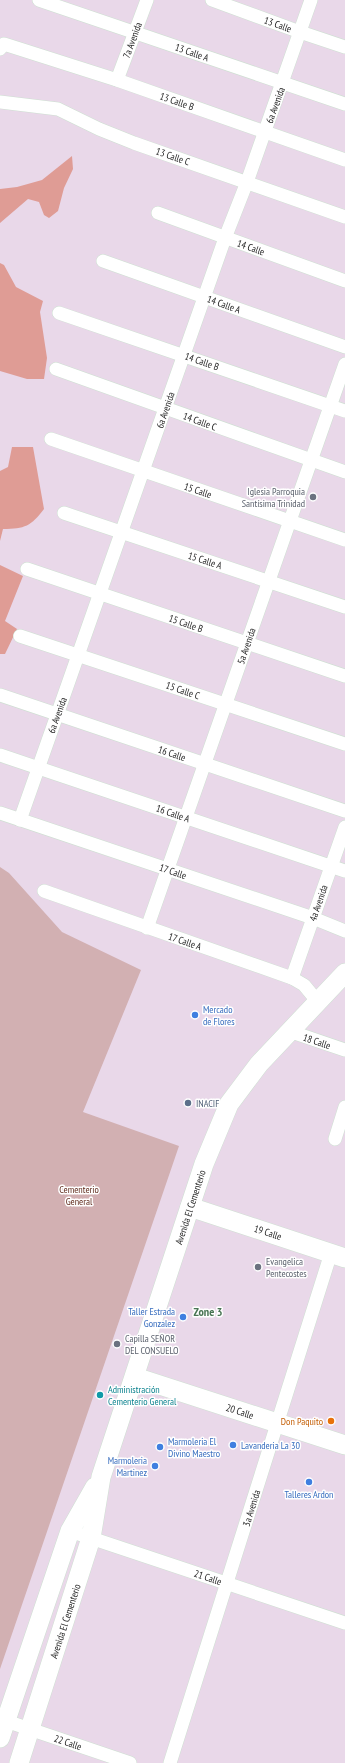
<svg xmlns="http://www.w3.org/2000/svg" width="345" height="1763" viewBox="0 0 345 1763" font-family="'PT Sans Narrow',sans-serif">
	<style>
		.green { fill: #df9c95 }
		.cemetery { fill: #d2b0b2 }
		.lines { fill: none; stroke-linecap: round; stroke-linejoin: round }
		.minor-casing { stroke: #cee0d2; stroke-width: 14 }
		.secondary-casing { stroke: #cee0d2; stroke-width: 20 }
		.minor { stroke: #fff; stroke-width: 13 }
		.secondary { stroke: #fff; stroke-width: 19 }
		.worship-dot { fill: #6b7280; stroke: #fff; stroke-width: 1.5 }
		.shop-dot { fill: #3f7fe0; stroke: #fff; stroke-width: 1.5 }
		.service-dot { fill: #5c6f8a; stroke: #fff; stroke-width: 1.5 }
		.culture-dot { fill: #0f9aa8; stroke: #fff; stroke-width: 1.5 }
		.food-dot { fill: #e8710a; stroke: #fff; stroke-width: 1.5 }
		.labels { text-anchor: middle; stroke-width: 3; stroke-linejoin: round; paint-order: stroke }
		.street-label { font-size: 10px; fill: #272727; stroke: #fff }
		.worship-label { font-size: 10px; fill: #5b616d; stroke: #fff; text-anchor: start }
		.shop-label { font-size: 10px; fill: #366cbe; stroke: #fff; text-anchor: start }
		.service-label { font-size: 10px; fill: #4e5e75; stroke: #fff; text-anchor: start }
		.park-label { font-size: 10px; fill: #5f2a1b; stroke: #fff }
		.culture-label { font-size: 10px; fill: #0d838f; stroke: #fff; text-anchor: start }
		.food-label { font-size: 10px; fill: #c56008; stroke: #fff; text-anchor: end }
		.quarter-label { font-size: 12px; font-weight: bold; fill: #497554; stroke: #fff }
	</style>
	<rect width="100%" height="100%" fill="#e9d8e9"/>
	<g class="green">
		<path d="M72 156 73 169 64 188 58 211 49 218 44 215 39 202 28 199 0 223V189L17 187 42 180Z"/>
		<path d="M0 263 4 265 16 287 43 301 40 312 47 358 44 379H27L0 371Z"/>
		<path d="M12 447H33L44 509C31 526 25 529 3 529L0 541V471L8 467Z"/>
		<path d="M0 565 23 576 5 621 17 629 5 654H0Z"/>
	</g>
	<path class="cemetery" d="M0 867 9 873 62 932 141 970 83 1112 179 1146 0 1669Z"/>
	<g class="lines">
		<defs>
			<g id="minor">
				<path d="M39 0 345 104"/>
				<path d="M212 0 300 32 345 47"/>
				<path d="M0 49 4 44 117 80 345 160"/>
				<path d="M117 80 147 0"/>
				<path d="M0 102 58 109 99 129 134 143 345 217"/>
				<path d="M158 213 345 281"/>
				<path d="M103 261 345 347"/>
				<path d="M59 313 345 411"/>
				<path d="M56 369 345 472"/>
				<path d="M51 439 345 540"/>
				<path d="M64 513 345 607"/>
				<path d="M27 569 345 676"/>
				<path d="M20 636 345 744"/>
				<path d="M0 695 345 811"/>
				<path d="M0 755 345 871"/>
				<path d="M0 813 313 918 345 931"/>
				<path d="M20 820 225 238 247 182 311 0"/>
				<path d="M44 891 292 978 304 985 318 1002"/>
				<path d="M147 928 345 364"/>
				<path d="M292 978 345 827"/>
				<path d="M289 1031 345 1050"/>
				<path d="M335 1139 345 1107"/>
				<path d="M70 1531 345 1623"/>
				<path d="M6 1721 130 1763"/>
				<path d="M170 1763 331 1253"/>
			</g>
			<g id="secondary">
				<path d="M190 1207 345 1258"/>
				<path d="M135 1377 345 1445"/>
				<path d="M0 1738 70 1531 95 1487"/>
				<path d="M19 1763 91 1538 101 1477 204 1164 229 1104 259 1064 345 973"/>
			</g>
		</defs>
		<use href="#minor" class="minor-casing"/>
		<use href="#secondary" class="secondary-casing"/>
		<use href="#minor" class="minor"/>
		<use href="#secondary" class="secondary"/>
	</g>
	<g class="worship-dot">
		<circle cx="313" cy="497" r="4"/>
		<circle cx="258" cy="1267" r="4"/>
		<circle cx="117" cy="1344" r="4"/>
	</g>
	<g class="shop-dot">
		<circle cx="195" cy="1015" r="4"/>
		<circle cx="183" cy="1317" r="4"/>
		<circle cx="233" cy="1445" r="4"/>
		<circle cx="160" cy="1447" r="4"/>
		<circle cx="155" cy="1466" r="4"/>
		<circle cx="309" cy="1482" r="4"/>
	</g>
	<circle class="service-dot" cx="188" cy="1103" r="4"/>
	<circle class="culture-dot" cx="100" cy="1395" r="4"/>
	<circle class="food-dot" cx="331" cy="1421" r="4"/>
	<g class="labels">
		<g class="street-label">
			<text transform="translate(278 24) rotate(20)" y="4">13 Calle</text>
			<text transform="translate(132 40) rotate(-70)" y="4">7a Avenida</text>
			<text transform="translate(192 52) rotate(19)" y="4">13 Calle A</text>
			<text transform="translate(177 101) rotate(19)" y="4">13 Calle B</text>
			<text transform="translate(275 105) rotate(-70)" y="4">6a Avenida</text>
			<text transform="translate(173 156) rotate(19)" y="4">13 Calle C</text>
			<text transform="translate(251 247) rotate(20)" y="4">14 Calle</text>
			<text transform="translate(224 304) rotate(20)" y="4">14 Calle A</text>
			<text transform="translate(202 361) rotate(19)" y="4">14 Calle B</text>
			<text transform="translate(165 410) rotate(-71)" y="4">6a Avenida</text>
			<text transform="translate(200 421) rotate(20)" y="4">14 Calle C</text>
			<text transform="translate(198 490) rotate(19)" y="4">15 Calle</text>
			<text transform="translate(205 560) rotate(18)" y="4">15 Calle A</text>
			<text transform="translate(186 623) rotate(19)" y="4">15 Calle B</text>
			<text transform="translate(246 646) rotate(-71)" y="4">5a Avenida</text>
			<text transform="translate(183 690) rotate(19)" y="4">15 Calle C</text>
			<text transform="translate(57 715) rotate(-70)" y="4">6a Avenida</text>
			<text transform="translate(172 753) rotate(19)" y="4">16 Calle</text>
			<text transform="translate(173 813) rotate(19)" y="4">16 Calle A</text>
			<text transform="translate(173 871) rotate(19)" y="4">17 Calle</text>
			<text transform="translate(318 903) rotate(-71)" y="4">4a Avenida</text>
			<text transform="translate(185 941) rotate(19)" y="4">17 Calle A</text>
			<text transform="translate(317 1041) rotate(19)" y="4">18 Calle</text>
			<text transform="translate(190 1207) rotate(-72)" y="4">Avenida El Cementerio</text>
			<text transform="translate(268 1232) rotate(18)" y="4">19 Calle</text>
			<text transform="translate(240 1411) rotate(18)" y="4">20 Calle</text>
			<text transform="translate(251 1508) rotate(-73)" y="4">3a Avenida</text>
			<text transform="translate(208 1577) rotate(19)" y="4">21 Calle</text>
			<text transform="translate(65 1621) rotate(-72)" y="4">Avenida El Cementerio</text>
			<text transform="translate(68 1742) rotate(19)" y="4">22 Calle</text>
		</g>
		<g class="worship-label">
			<text x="305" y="495" text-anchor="end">Iglesia Parroquia<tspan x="305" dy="12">Santísima Trinidad</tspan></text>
			<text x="266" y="1265">Evangelica<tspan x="266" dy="12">Pentecostes</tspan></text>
			<text x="125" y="1342">Capilla SEÑOR<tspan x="125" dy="12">DEL CONSUELO</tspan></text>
		</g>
		<g class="shop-label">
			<text x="203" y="1013">Mercado<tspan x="203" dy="12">de Flores</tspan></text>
			<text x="175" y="1315" text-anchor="end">Taller Estrada<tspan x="175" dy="12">Gonzalez</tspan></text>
			<text x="168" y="1445">Marmoleria El<tspan x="168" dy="12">Divino Maestro</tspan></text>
			<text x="241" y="1449">Lavanderia La 30</text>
			<text x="147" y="1464" text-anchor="end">Marmoleria<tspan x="147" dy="12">Martinez</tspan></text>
			<text x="309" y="1498" text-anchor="middle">Talleres Ardon</text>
		</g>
		<g class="service-label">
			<text x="196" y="1107">INACIF</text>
		</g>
		<g class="park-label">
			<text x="79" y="1193">Cementerio<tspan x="79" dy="12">General</tspan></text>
		</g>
		<g class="culture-label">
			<text x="108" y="1393">Administración<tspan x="108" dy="12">Cementerio General</tspan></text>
		</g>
		<g class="food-label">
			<text x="323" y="1425">Don Paquito</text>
		</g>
		<g class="quarter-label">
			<text x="208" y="1316">Zone 3</text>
		</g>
	</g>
</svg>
